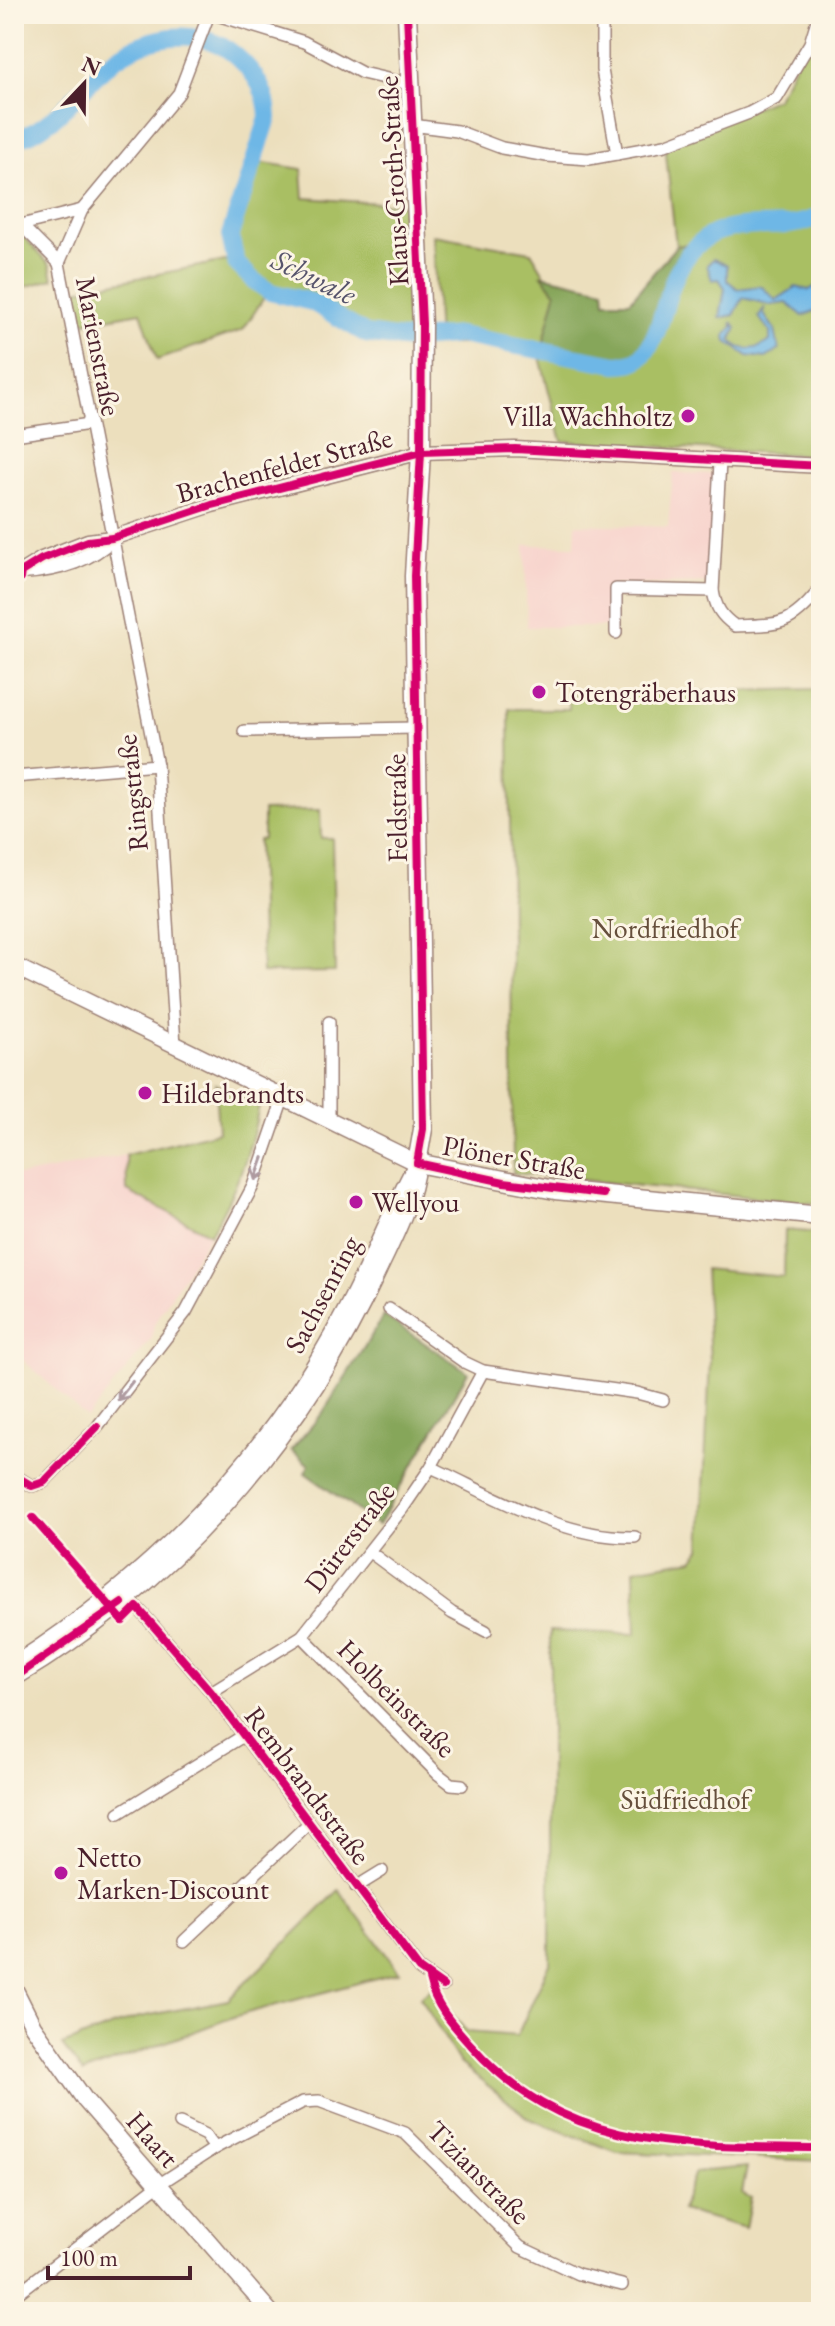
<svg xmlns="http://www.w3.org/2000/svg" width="835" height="2326" viewBox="0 0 835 2326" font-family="'EB Garamond',serif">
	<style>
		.built { fill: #f7d0ca }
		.green { fill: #a9bf64; stroke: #7a6f48; stroke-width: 2 }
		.forest { fill: #86a65a; stroke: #686242; stroke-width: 2 }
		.water { fill: #6eb7e6; stroke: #5c6b88; stroke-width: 2 }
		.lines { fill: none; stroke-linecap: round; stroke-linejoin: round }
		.river { stroke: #6eb7e6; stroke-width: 18 }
		.minor-casing { stroke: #9b7f74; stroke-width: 14 }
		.tertiary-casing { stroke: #9b7f74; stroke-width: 17 }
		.secondary-casing { stroke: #9b7f74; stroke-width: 19 }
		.primary-casing { stroke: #9b7f74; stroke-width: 21 }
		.minor { stroke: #fff; stroke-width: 11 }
		.tertiary { stroke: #fff; stroke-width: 14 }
		.secondary { stroke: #fff; stroke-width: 16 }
		.primary { stroke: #fff; stroke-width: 18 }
		.cycleway-casing { stroke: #fcf5e5; stroke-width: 13 }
		.cycleway { stroke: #d6006c; stroke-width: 8 }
		.oneway { stroke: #ae9aa0 }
		.poi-dot { fill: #b5179e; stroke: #fcf5e5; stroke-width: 3 }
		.labels { text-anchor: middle; stroke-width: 6; stroke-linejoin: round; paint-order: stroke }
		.street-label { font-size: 28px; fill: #4a1f2b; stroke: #fcf5e5 }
		.poi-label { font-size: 28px; fill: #4a1f2b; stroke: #fcf5e5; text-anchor: start }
		.park-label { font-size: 28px; fill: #664f3c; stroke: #fcf5e5 }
		.water-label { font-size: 30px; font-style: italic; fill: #57546c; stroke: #fcf5e5 }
	</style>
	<rect width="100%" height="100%" fill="#fcf5e5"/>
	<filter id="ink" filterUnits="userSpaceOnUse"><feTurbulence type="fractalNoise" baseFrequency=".0125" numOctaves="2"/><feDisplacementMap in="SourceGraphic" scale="16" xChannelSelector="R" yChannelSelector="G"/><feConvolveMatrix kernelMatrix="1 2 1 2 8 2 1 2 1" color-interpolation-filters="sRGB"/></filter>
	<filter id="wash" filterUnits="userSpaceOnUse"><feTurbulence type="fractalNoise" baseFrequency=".006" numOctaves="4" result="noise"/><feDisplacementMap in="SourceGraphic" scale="32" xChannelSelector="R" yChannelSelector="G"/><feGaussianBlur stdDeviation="1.8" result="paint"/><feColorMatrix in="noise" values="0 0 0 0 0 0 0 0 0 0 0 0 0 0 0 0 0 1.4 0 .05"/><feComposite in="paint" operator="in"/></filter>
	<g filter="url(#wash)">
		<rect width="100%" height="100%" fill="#ecdfbd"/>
		<g class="built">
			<path d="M14 367 26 420 14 422Z"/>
			<path d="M673 473 715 474 710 583 612 585V627H527L525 545 575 546 576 524 668 527Z"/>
			<path d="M126 1155 127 1191 210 1234 154 1324 152 1338 87 1418 14 1352V1171L20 1176Z"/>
		</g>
		<g class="green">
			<path d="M821 14V218L809 226 821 230V456L562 441 540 357 473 344H438L433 235 531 252 556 293 633 365 646 356 678 273 704 243 676 246 665 145 777 98Z"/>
			<path d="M252 161 302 169 304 198 410 205 407 345 359 337 309 304 265 296 243 330 157 360 141 312 80 323 76 290 225 261 236 262 230 235Z"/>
			<path d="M19 232 50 265 53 279 14 290V249Z"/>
			<path d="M821 653V1204L513 1173 509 709H569V695L817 689Z"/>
			<path d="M320 810 321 838H332L335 972 262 973 258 840 263 839V811Z"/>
			<path d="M215 1084 259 1105C251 1154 235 1192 210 1234L127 1191 126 1155 218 1132Z"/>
			<path d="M785 1230 821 1233V2161L617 2152 530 2119 460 2063 420 1997 431 1989 467 2032 517 2036 550 1963V1631L636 1634 634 1569 693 1559 701 1549 710 1361 705 1269 784 1277Z"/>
			<path d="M339 1890 399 1972 236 2016 83 2073 62 2045 135 2018 228 2000Z"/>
			<path d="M747 2167 742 2193 751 2198 745 2228 681 2210 695 2172Z"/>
		</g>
		<g class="forest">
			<path d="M705 242 678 273 646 356 633 365 540 357 556 293 542 275 604 289 605 301H630L676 246Z"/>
			<path d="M384 1316 468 1372 378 1525 305 1473 309 1465 291 1450 322 1414Z"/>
		</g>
		<g class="water">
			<path d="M713 259 727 265V280L738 289 761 286 776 300 796 287 809 290 821 283V308L803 316 787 303 771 305 743 298 734 315 720 318 725 288 719 279 712 280 707 265Z"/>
			<path d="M765 307 763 313 775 330 779 350 766 358 748 356 727 342 726 335 733 327 732 322 737 328 731 340C740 353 758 350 770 341V332L759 317Z"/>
		</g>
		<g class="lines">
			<path class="river" d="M14 139C49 133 80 90 105 67 139 36 198 23 235 55 255 72 268 92 268 118L230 235 236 263 253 280 270 292 312 302 366 334 409 340 459 335 616 364C627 364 637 363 644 354 669 323 663 270 703 240 736 215 786 236 821 215"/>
		</g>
	</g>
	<g filter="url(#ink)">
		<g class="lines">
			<defs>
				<g id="minor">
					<path d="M214 14 304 42 362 73 409 84"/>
					<path d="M602 14V70L617 154"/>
					<path d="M412 125 457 131 502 148 547 156 589 159 665 145 749 113 777 98 810 43 819 14"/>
					<path d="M59 263 21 225 82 210"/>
					<path d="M14 435 90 424"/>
					<path d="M720 462 713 591C716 608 721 616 735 626 778 624 788 628 817 593"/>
					<path d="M616 633V589L713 591"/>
					<path d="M244 731 416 728"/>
					<path d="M14 777 157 765"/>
					<path d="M329 1022V1118"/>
					<path d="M175 1045 157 765 59 263 82 210 179 93 209 14"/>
					<path d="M389 1309 464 1362 483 1371 637 1393 663 1400"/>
					<path d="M431 1467C494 1496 563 1539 635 1537"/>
					<path d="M14 1475 32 1486 44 1482 97 1427 186 1312 253 1186 284 1096"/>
					<path d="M371 1553 452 1613 486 1631"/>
					<path d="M124 1592 211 1692 419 1969 443 1986"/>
					<path d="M302 1636 438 1774 451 1784 462 1785"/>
					<path d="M211 1692 302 1636 403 1508 431 1467 483 1371"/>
					<path d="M119 1813 243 1736"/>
					<path d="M356 1887 382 1871"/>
					<path d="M184 1941 308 1824"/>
					<path d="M180 2123 205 2135 215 2148"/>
					<path d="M14 2296 158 2185 215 2148 303 2102 319 2101 405 2133 520 2247 578 2274 622 2285"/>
				</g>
				<g id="tertiary">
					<path d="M21 572 42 559 88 541 112 538 212 505 421 452 515 449 821 466"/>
					<path d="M22 572C56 570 88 562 112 538"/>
				</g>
				<g id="secondary">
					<path d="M14 966 417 1163"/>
					<path d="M14 1665C152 1576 267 1460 344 1314 369 1268 388 1218 413 1171"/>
					<path d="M14 1678C173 1584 301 1439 378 1271 395 1235 412 1203 417 1163"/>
					<path d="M14 1988 33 2026 85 2100 270 2312"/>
				</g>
				<path id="primary" d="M407 14 422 324 421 452 414 576 423 1129 417 1163 555 1190 821 1216"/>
			</defs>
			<use href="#minor" class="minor-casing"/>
			<use href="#tertiary" class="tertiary-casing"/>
			<use href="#secondary" class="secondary-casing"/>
			<use href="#primary" class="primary-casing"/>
			<use href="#minor" class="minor"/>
			<use href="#tertiary" class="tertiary"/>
			<use href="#secondary" class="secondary"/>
			<use href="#primary" class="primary"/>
			<defs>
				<g id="cycleway">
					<path d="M407 14 422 324 421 452 414 576 423 1129 417 1163 504 1182 603 1194"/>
					<path d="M14 581 20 579 21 572 42 559 88 541 112 538 212 505 421 452 515 449 821 466"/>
					<path d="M14 1475 32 1486 44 1482 97 1427"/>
					<path d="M33 1518 123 1621 137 1607 211 1692 419 1969 443 1986"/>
					<path d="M14 1678 122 1603"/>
					<path d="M429 1979C435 2006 453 2025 471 2045 566 2153 690 2146 821 2148"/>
				</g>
			</defs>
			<use href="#cycleway" class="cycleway-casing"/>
			<use href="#cycleway" class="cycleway"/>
		</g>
		<defs><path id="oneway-shaft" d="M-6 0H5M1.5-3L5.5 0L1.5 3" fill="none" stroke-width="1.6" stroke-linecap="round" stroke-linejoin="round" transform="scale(2)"/></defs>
		<g class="oneway">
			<use href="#oneway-shaft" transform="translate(259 1169) rotate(110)"/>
			<use href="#oneway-shaft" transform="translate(125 1391) rotate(128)"/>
		</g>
	</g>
	<g class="poi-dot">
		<circle cx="688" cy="416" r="8"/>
		<circle cx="539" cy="692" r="8"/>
		<circle cx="145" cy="1093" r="8"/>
		<circle cx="356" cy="1202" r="8"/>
		<circle cx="61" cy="1873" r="8"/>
	</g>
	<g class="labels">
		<g class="street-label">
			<text transform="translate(393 181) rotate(-93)" y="10">Klaus-Groth-Straße</text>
			<text transform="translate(99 346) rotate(79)" y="10">Marienstraße</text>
			<text transform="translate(284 465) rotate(-15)" y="10">Brachenfelder Straße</text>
			<text transform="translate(132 793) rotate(-96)" y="10">Ringstraße</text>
			<text transform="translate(396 808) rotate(-91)" y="10">Feldstraße</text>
			<text transform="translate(514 1157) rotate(10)" y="10">Plöner Straße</text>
			<text transform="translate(322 1294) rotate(-62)" y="10">Sachsenring</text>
			<text transform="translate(349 1537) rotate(-53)" y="10">Dürerstraße</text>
			<text transform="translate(397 1698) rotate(45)" y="10">Holbeinstraße</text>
			<text transform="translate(308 1785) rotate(53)" y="10">Rembrandtstraße</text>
			<text transform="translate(153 2139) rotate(49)" y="10">Haart</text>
			<text transform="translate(479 2172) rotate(45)" y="10">Tizianstraße</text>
		</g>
		<g class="poi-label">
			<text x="672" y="426" text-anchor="end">Villa Wachholtz</text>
			<text x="555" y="702">Totengräberhaus</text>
			<text x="161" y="1103">Hildebrandts</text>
			<text x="372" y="1212">Wellyou</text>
			<text x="77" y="1867">Netto<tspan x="77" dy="32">Marken-Discount</tspan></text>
		</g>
		<g class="park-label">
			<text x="665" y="938">Nordfriedhof</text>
			<text x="685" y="1809">Südfriedhof</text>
		</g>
		<g class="water-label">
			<text transform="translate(314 277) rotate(26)" y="10">Schwale</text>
		</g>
	</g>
	<rect width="835" height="2326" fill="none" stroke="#fcf5e5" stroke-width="48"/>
	<g transform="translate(84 84) rotate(22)" stroke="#fcf5e5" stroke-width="6" paint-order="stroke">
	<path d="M0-6L14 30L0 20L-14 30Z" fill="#4a1f2b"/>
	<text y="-12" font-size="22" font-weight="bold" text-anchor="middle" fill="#4a1f2b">N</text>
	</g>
	<path d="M48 2266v12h142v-12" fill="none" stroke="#4a1f2b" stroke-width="4"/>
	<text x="60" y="2266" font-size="24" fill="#4a1f2b" stroke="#fcf5e5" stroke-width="6" paint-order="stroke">100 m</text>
</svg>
